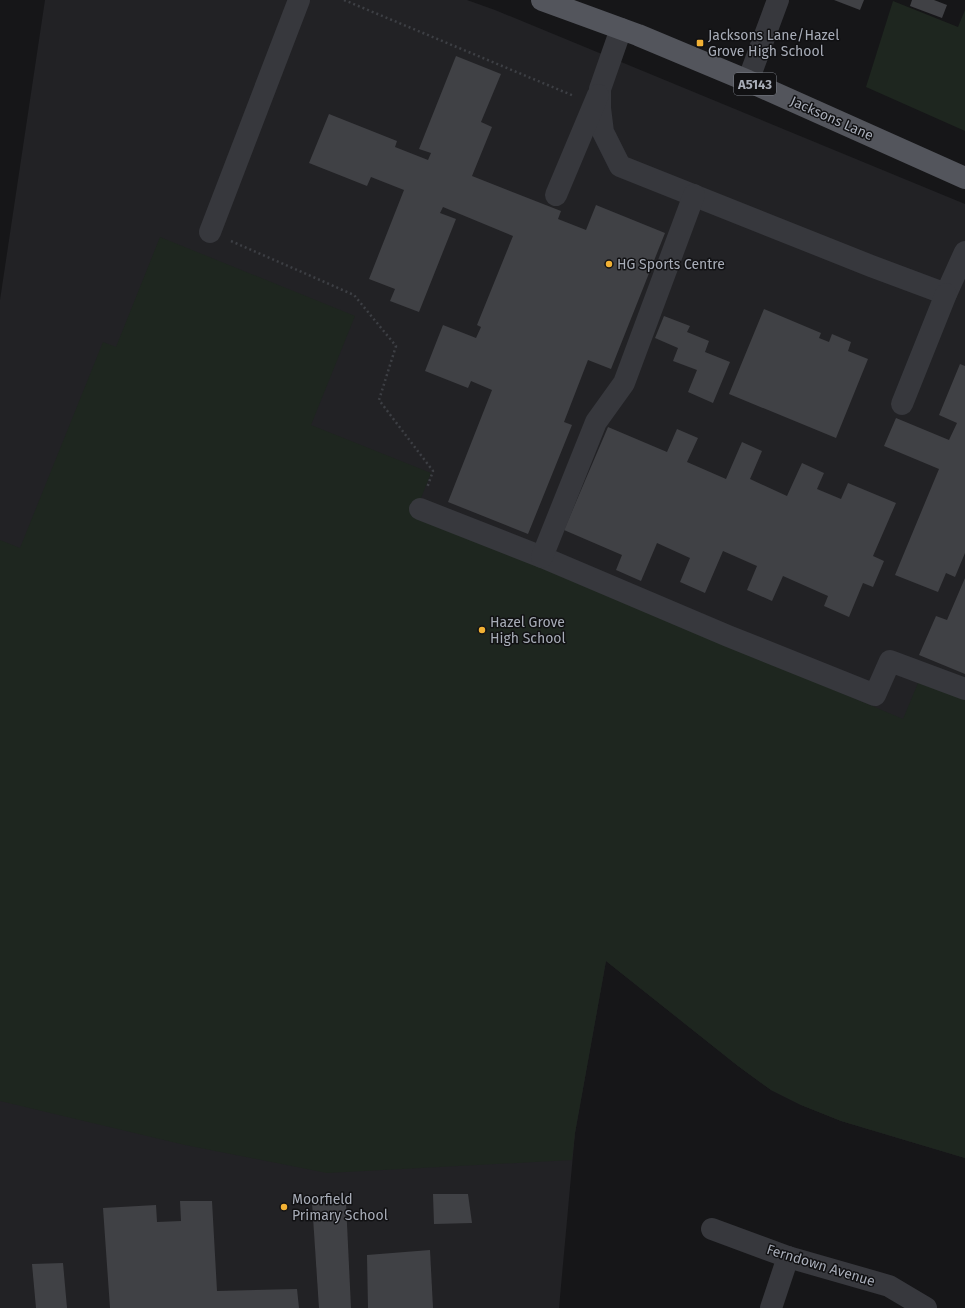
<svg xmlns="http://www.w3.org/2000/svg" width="965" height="1308" viewBox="0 0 965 1308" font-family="'Fira Sans',sans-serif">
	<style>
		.built { fill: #222225 }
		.green { fill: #1e261f }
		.building { fill: #404145 }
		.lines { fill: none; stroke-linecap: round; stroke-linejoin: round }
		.path { stroke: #3d3f44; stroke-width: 2.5; stroke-dasharray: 2 3; stroke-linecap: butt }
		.minor { stroke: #37383d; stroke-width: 22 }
		.major { stroke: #53555c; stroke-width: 22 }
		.poi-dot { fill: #f2b134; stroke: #111113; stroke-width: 1.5 }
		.labels { text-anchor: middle; stroke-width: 3; stroke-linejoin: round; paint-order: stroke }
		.shield { fill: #111113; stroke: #7b7e86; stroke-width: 1 }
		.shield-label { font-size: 13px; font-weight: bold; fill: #a8adb8 }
		.poi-label { font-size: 14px; fill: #a8adb8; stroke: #111113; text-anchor: start }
		.street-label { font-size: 14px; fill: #a8adb8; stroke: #111113 }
	</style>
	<rect width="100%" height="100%" fill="#161618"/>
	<path class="built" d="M45 0H467L495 10 965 204V1158L841 1121 801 1105 771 1090 738 1066 606 961 575 1133 559 1308H0V300Z"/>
	<g class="green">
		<path d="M893 1 958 27 965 10V131L866 87Z"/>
		<path d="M160 237 355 316 311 425 431 473 415 513 903 719 918 683 965 698V1158L841 1121 801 1105 771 1090 738 1066 606 961 575 1133 572 1160 327 1173 185 1145 0 1101V540L20 548 103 342 116 347Z"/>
	</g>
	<g class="building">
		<path d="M834 0H864L860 10Z"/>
		<path d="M912 0H934L947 5 942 18 910 6Z"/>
		<path d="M456 56 501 74 481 122 492 127 472 176 561 211 558 219 586 230 596 205 665 233 611 369 588 360 564 422 572 425 528 534 448 502 492 390 471 381 468 388 425 371 443 325 476 338 481 327 477 325 513 236 443 207 440 213 456 219 419 312 390 301 395 289 369 279 404 190 371 177 367 186 309 163 329 114 397 141 395 147 428 160 431 153 419 149Z"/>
		<path d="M764 309 821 333 819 338 829 342 832 334 851 342 848 351 868 359 836 438 729 394Z"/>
		<path d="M664 316 690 326 687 332 709 341 705 352 730 362 713 403 688 392 697 370 673 361 678 348 655 338Z"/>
		<path d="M960 364 965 366V553L955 577 946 573 938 592 895 575 939 469 884 446 896 418 949 440 957 423 939 415Z"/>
		<path d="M608 427 667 452 677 429 698 438 687 462 726 479 742 442 762 451 750 479 787 496 802 463 824 473 817 489 841 499 848 483 896 503 873 556 884 561 873 587 863 583 849 617 824 606 828 596 783 576 772 601 747 590 757 566 723 551 705 593 680 582 690 558 657 543 641 581 616 570 622 555 564 530Z"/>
		<path d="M965 578V674L919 655 936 616 947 620Z"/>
		<path d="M433 1194H468L472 1223 434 1224Z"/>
		<path d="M180 1201H212L217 1291 297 1289 299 1308H110L103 1208 156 1205 157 1222 181 1221Z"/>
		<path d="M312 1202 346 1203 351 1308H319Z"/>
		<path d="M430 1250 433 1308H368L367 1255Z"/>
		<path d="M63 1263 67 1308H36L32 1264Z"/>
	</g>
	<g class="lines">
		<g class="path">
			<path d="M344 0 574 96"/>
			<path d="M231 241 354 295 396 346 379 400 433 471 427 488"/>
		</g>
		<g class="minor">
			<path d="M621 29 600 89V108L603 132 620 166 871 266 946 294 965 252"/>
			<path d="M748 81 778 0"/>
			<path d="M556 195 598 95"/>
			<path d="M210 232 299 0"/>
			<path d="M902 404 946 294"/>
			<path d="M420 509 542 557 728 636 875 695 890 661 965 689"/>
			<path d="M542 557 596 422 624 383 694 195"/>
			<path d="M712 1229 788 1257 889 1286 926 1308"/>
			<path d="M771 1308 788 1257"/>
		</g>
		<path class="major" d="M542 0 638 35 748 81 965 178"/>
	</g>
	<g class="poi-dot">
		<rect x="696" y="39" width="8" height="8" rx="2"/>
		<circle cx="609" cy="264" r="4"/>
		<circle cx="482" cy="630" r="4"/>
		<circle cx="284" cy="1207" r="4"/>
	</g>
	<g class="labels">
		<rect class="shield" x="734" y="73" width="42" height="22" rx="3"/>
		<g class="shield-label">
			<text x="755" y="89">A5143</text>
		</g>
		<g class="poi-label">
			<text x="708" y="40">Jacksons Lane/Hazel<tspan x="708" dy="16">Grove High School</tspan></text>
			<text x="617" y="269">HG Sports Centre</text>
			<text x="490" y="627">Hazel Grove<tspan x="490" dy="16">High School</tspan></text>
			<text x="292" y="1204">Moorfield<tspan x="292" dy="16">Primary School</tspan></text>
		</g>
		<g class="street-label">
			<text transform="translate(832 118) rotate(24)" y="5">Jacksons Lane</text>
			<text transform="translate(821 1265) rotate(17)" y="5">Ferndown Avenue</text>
		</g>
	</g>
</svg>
